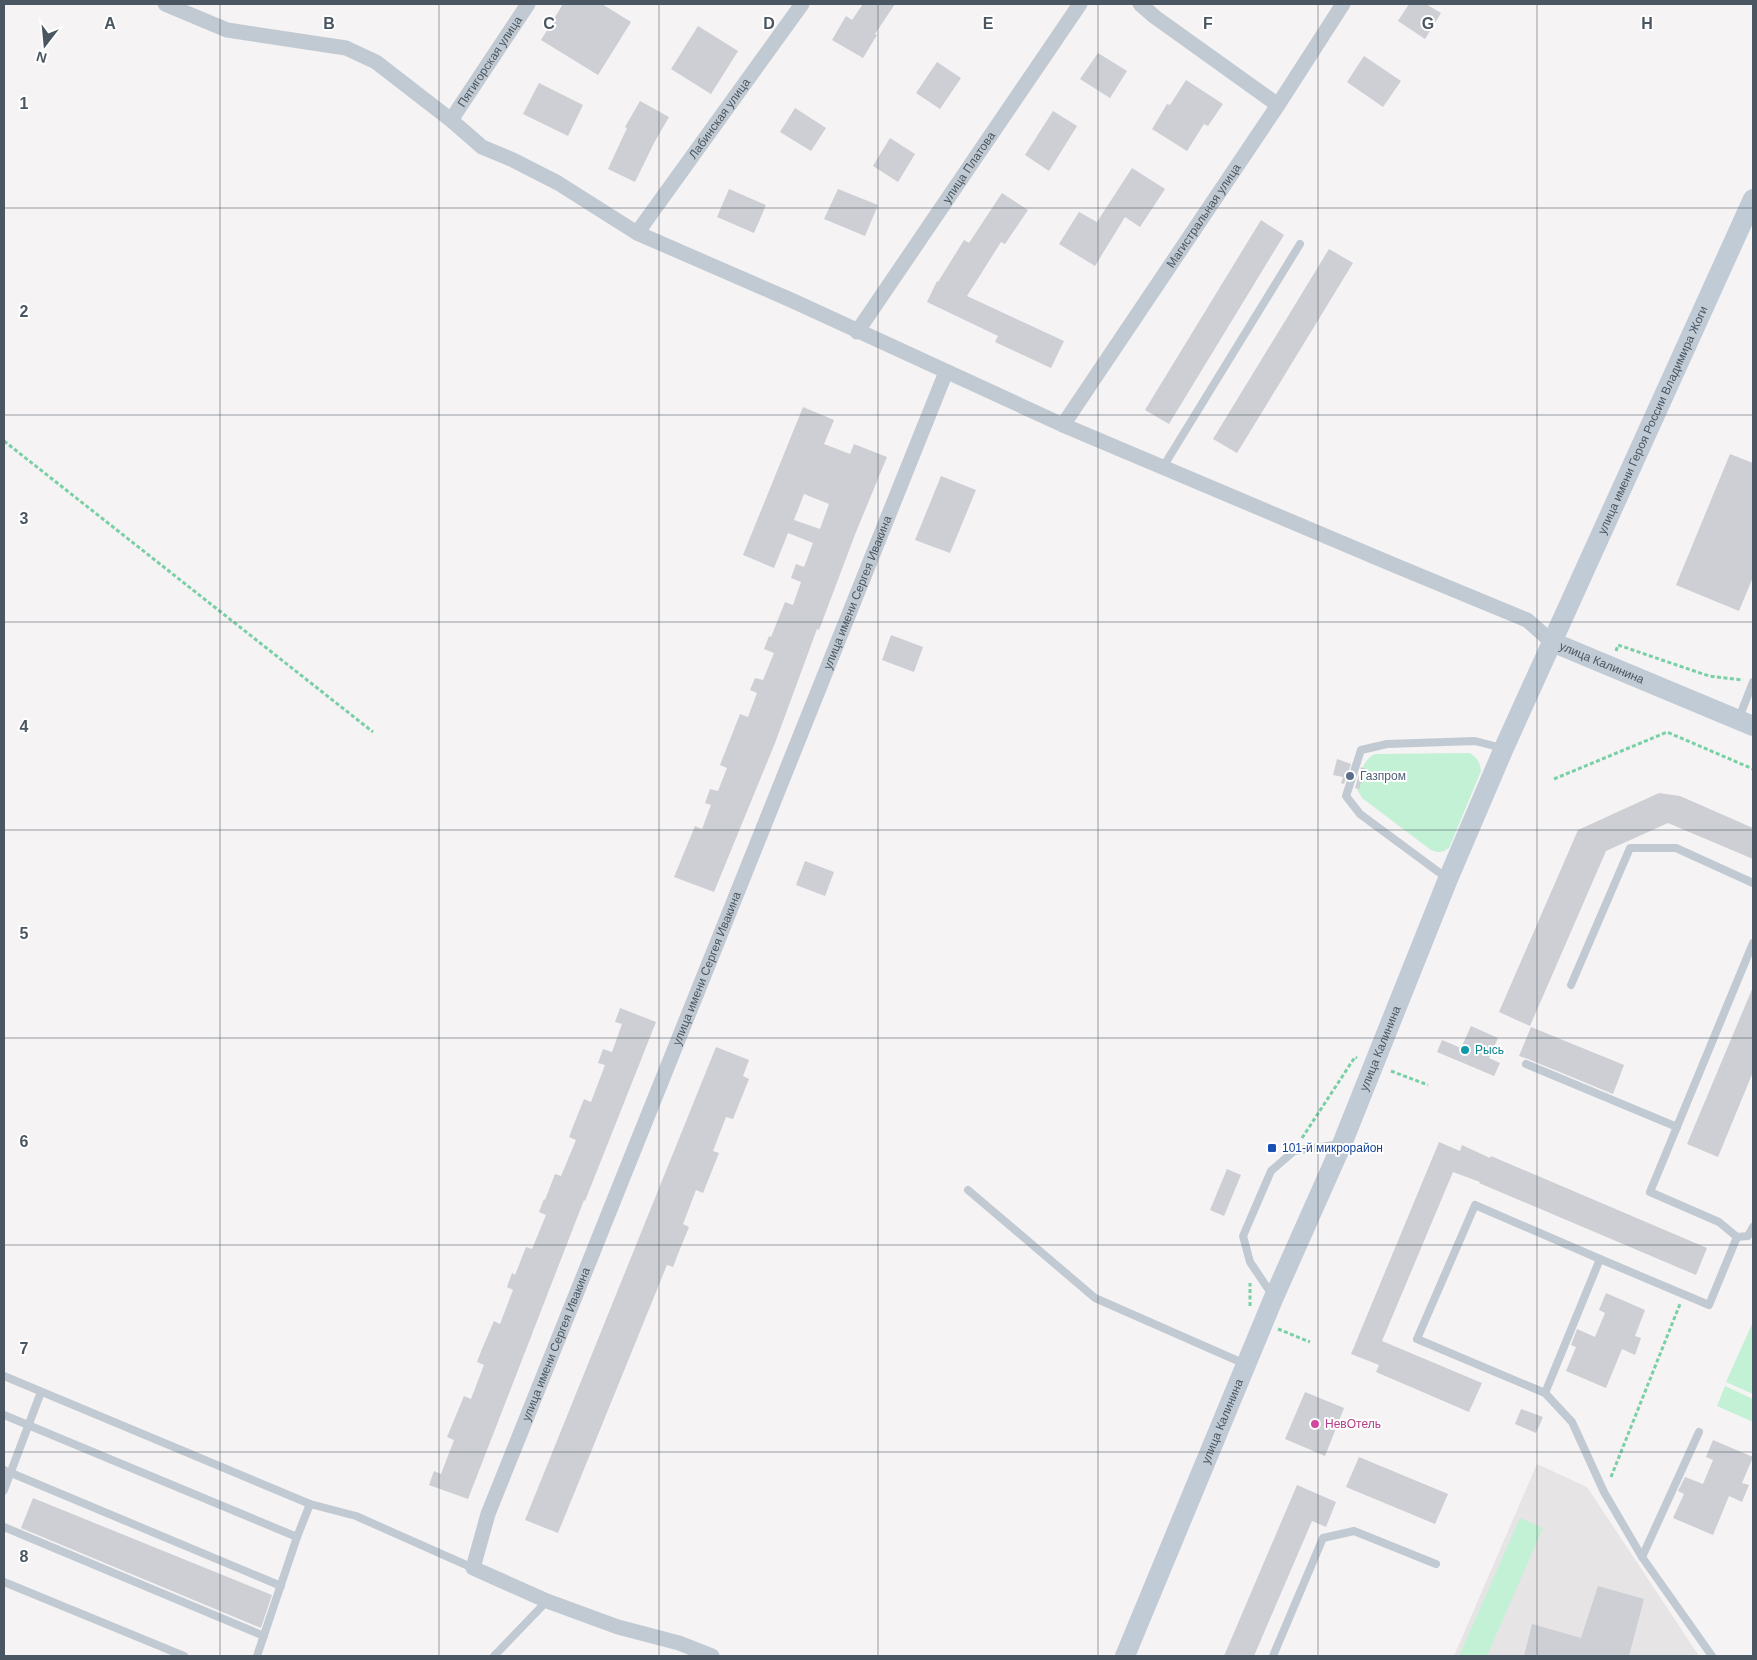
<svg xmlns="http://www.w3.org/2000/svg" width="1757" height="1660" viewBox="0 0 1757 1660" font-family="Arial,sans-serif">
	<style>
		.education { fill: #e6e4e5 }
		.green { fill: #c3f1d5 }
		.building { fill: #cdcfd5; fill-rule: evenodd }
		.lines { fill: none; stroke-linecap: round; stroke-linejoin: round }
		.path { stroke: #7ad0a6; stroke-width: 3; stroke-dasharray: 4 2.5; stroke-linecap: butt }
		.service { stroke: #c1cad2; stroke-width: 8 }
		.minor { stroke: #c1cad2; stroke-width: 15 }
		.secondary { stroke: #c1cbd6; stroke-width: 20 }
		.grid { fill: none; stroke: #4a5661; stroke-width: 1; stroke-opacity: 0.55 }
		.service-dot { fill: #5c6f8a; stroke: #fff; stroke-width: 2 }
		.culture-dot { fill: #0f9aa8; stroke: #fff; stroke-width: 2 }
		.transit-dot { fill: #1a4fb4; stroke: #fff; stroke-width: 2 }
		.hotel-dot { fill: #d1479c; stroke: #fff; stroke-width: 2 }
		.labels { text-anchor: middle; stroke-width: 4; stroke-linejoin: round; paint-order: stroke }
		.street-label { font-size: 12px; fill: #4a5661; stroke: #fff }
		.service-label { font-size: 12px; fill: #4e5e75; stroke: #fff; text-anchor: start }
		.culture-label { font-size: 12px; fill: #0d838f; stroke: #fff; text-anchor: start }
		.transit-label { font-size: 12px; fill: #164399; stroke: #fff; text-anchor: start }
		.hotel-label { font-size: 12px; fill: #b23c85; stroke: #fff; text-anchor: start }
		.grid-label { font-size: 16px; text-anchor: middle; font-weight: bold; fill: #4a5661; stroke: #fff; stroke-width: 4; stroke-linejoin: round; paint-order: stroke }
	</style>
	<rect width="100%" height="100%" fill="#f5f3f3"/>
	<path class="education" d="M1537 1464 1587 1487 1699 1656H1454Z"/>
	<g class="green">
		<path d="M1469 753C1477 757 1480 762 1481 771L1449 848C1442 853 1438 853 1431 850L1362 798 1357 789C1360 775 1362 760 1375 754Z"/>
		<path d="M1753 1322V1394L1726 1382Z"/>
		<path d="M1725 1386 1753 1399V1422L1717 1406Z"/>
		<path d="M1520 1518 1543 1528 1487 1656H1459Z"/>
	</g>
	<g class="building">
		<path d="M563 4H602L631 22 598 75 541 40Z"/>
		<path d="M863 4H895L875 34 877 35 863 58 832 40 846 16 852 20Z"/>
		<path d="M1409 4H1426L1441 13 1425 39 1398 21Z"/>
		<path d="M698 26 738 51 711 94 671 69Z"/>
		<path d="M1098 53 1127 71 1110 98 1080 79Z"/>
		<path d="M1364 56 1401 81 1383 107 1347 82Z"/>
		<path d="M937 62 961 78 940 109 916 93Z"/>
		<path d="M1186 80 1223 104 1208 126 1204 124 1187 151 1152 129 1167 104 1170 105Z"/>
		<path d="M539 83 583 105 568 136 523 114Z"/>
		<path d="M640 101 669 117 654 143 635 182 608 169 627 128 625 127Z"/>
		<path d="M795 108 826 128 811 151 780 132Z"/>
		<path d="M1053 111 1077 126 1049 171 1025 155Z"/>
		<path d="M890 138 915 154 898 182 873 166Z"/>
		<path d="M1132 168 1165 189 1140 227 1125 217 1095 266 1059 244 1079 212 1097 222Z"/>
		<path d="M729 189 766 205 754 233 717 217Z"/>
		<path d="M838 189 878 205 865 236 824 219Z"/>
		<path d="M1002 193 1028 210 1005 244 1001 242 967 296 1064 341 1051 368 995 342 998 336 927 302 937 281 938 282 964 240 969 243Z"/>
		<path d="M1261 220 1284 235 1169 424 1145 410Z"/>
		<path d="M1329 249 1353 263 1237 453 1213 439Z"/>
		<path d="M803 407 834 420 824 444 850 454 854 444 887 457 856 532 819 630 817 629 775 743 714 892 674 877 695 826 702 829 711 805 705 803 710 789 718 791 727 768 720 765 740 714 748 717 757 693 750 690 755 678 763 680 774 653 764 649 769 636 771 637 785 602 793 605 801 582 791 578 796 564 804 567 813 543 788 533 774 568 743 555ZM804 494 829 504 820 529 794 520Z"/>
		<path d="M1730 454 1753 463V577L1739 611 1676 585Z"/>
		<path d="M941 476 976 490 950 553 915 540Z"/>
		<path d="M891 635 923 647 914 672 882 660Z"/>
		<path d="M1337 759 1351 764 1344 784 1341 783 1343 777 1333 775Z"/>
		<path d="M1361 767 1366 769 1359 789 1355 788Z"/>
		<path d="M1659 793 1680 796 1753 828V859L1668 823 1606 851 1530 1026 1499 1012 1578 830Z"/>
		<path d="M805 861 834 872 825 896 796 885Z"/>
		<path d="M1753 987V1072L1718 1157 1687 1144Z"/>
		<path d="M620 1008 656 1022 585 1201 584 1200 468 1499 429 1485 434 1471 441 1474 454 1440 447 1437 464 1396 471 1399 484 1365 477 1362 482 1349 494 1321 500 1324 513 1290 507 1287 512 1273 515 1275 526 1247 532 1249 546 1215 539 1212 544 1199 545 1200 555 1174 561 1176 576 1140 569 1137 574 1124 584 1099 591 1102 605 1065 598 1063 603 1049 612 1052 622 1024 615 1022Z"/>
		<path d="M1471 1026 1498 1038 1489 1058 1500 1063 1494 1076 1437 1052 1442 1040 1461 1048Z"/>
		<path d="M1531 1027 1624 1065 1613 1094 1528 1059 1519 1056Z"/>
		<path d="M716 1047 749 1060 743 1076 749 1079 733 1119 726 1117 713 1151 719 1153 703 1193 696 1190 683 1224 689 1227 678 1254 673 1267 667 1265 558 1533 525 1520Z"/>
		<path d="M1439 1142 1460 1151 1462 1145 1490 1158 1491 1156 1707 1248 1696 1275 1479 1183 1480 1182 1453 1172 1382 1341 1482 1383 1469 1412 1376 1372 1379 1365 1351 1354Z"/>
		<path d="M1227 1169 1241 1175 1224 1216 1210 1210Z"/>
		<path d="M1606 1293 1645 1310 1635 1336 1641 1338 1635 1355 1622 1349 1606 1388 1566 1371 1576 1347 1571 1345 1577 1329 1595 1337 1605 1313 1599 1310Z"/>
		<path d="M1305 1392 1344 1408 1325 1456 1285 1439Z"/>
		<path d="M1521 1409 1543 1417 1536 1433 1515 1424Z"/>
		<path d="M1713 1440 1753 1457 1742 1483 1749 1485 1742 1502 1729 1496 1713 1535 1673 1518 1684 1494 1678 1491 1685 1477 1703 1484 1713 1460 1706 1457Z"/>
		<path d="M1359 1457 1448 1494 1435 1524 1346 1487Z"/>
		<path d="M1297 1485 1336 1502 1326 1527 1312 1521 1254 1656H1224Z"/>
		<path d="M33 1498 272 1595 261 1628 21 1528Z"/>
		<path d="M1598 1586 1644 1599 1629 1656H1524L1532 1624 1581 1638Z"/>
	</g>
	<g class="lines">
		<g class="path">
			<path d="M4 441 373 732"/>
			<path d="M1616 651 1618 645 1709 676 1743 680"/>
			<path d="M1554 779 1667 732 1753 769"/>
			<path d="M1391 1071 1428 1085"/>
			<path d="M1302 1138 1355 1057 1357 1058"/>
			<path d="M1250 1306V1283"/>
			<path d="M1278 1329 1310 1342"/>
			<path d="M1611 1477 1680 1304"/>
		</g>
		<g class="service">
			<path d="M1163 467 1300 244"/>
			<path d="M1739 718 1753 682"/>
			<path d="M1448 879 1360 814 1346 796 1361 750 1387 744 1475 741 1502 748"/>
			<path d="M1753 943 1650 1192 1719 1222 1737 1237 1748 1236 1753 1227"/>
			<path d="M1571 985 1630 848H1676L1753 883"/>
			<path d="M1526 1064 1677 1127"/>
			<path d="M968 1190 1095 1298 1245 1364"/>
			<path d="M1600 1259 1709 1305 1737 1237"/>
			<path d="M1273 1296 1250 1262 1243 1236 1271 1171 1294 1151 1340 1144"/>
			<path d="M4 1376 310 1504 297 1537 257 1656"/>
			<path d="M1545 1393 1417 1339 1475 1205 1600 1259 1545 1393 1572 1422 1604 1492 1642 1557"/>
			<path d="M4 1415 297 1537"/>
			<path d="M1699 1432 1642 1557 1712 1656"/>
			<path d="M4 1470 281 1586"/>
			<path d="M4 1490 41 1392"/>
			<path d="M310 1504 356 1516 473 1568"/>
			<path d="M4 1527 264 1636"/>
			<path d="M4 1582 184 1656"/>
			<path d="M494 1656 547 1601"/>
			<path d="M1273 1656 1323 1538 1354 1531 1436 1564"/>
		</g>
		<g class="minor">
			<path d="M165 4 227 30 346 48 376 62 451 120 482 147 513 160 558 183 637 233 791 300 1063 425 1394 565 1527 620 1552 642"/>
			<path d="M1140 4 1155 17 1278 105"/>
			<path id="s1" d="M451 120 528 4"/>
			<path id="s2" d="M637 233 802 4"/>
			<path id="s3" d="M857 332 1080 4"/>
			<path id="s4" d="M1063 425 1278 105 1343 4"/>
			<path id="s5" d="M712 1656 679 1643 618 1627 547 1601 473 1568 488 1514 946 372"/>
		</g>
		<g class="secondary">
			<path id="s6" d="M1552 642 1753 726"/>
			<path id="s7" d="M1125 1656 1274 1297 1342 1144 1448 879 1504 748 1753 199"/>
		</g>
	</g>
	<path class="grid" d="M220 4V1656M439 4V1656M659 4V1656M878 4V1656M1098 4V1656M1318 4V1656M1537 4V1656M4 208H1753M4 415H1753M4 622H1753M4 830H1753M4 1038H1753M4 1245H1753M4 1452H1753"/>
	<circle class="service-dot" cx="1350" cy="776" r="5"/>
	<circle class="culture-dot" cx="1465" cy="1050" r="5"/>
	<rect class="transit-dot" x="1267" y="1143" width="10" height="10" rx="2.5"/>
	<circle class="hotel-dot" cx="1315" cy="1424" r="5"/>
	<g class="labels">
		<g class="street-label">
			<text dy="4" stroke="none"><textPath href="#s1" startOffset="70">Пятигорская улица</textPath></text>
			<text dy="4" stroke="none"><textPath href="#s2" startOffset="141">Лабинская улица</textPath></text>
			<text dy="4" stroke="none"><textPath href="#s3" startOffset="199">улица Платова</textPath></text>
			<text dy="4" stroke="none"><textPath href="#s4" startOffset="252">Магистральная улица</textPath></text>
			<text dy="4" stroke="none"><textPath href="#s7" startOffset="1344">улица имени Героя России Владимира Жоги</textPath></text>
			<text dy="4" stroke="none"><textPath href="#s5" startOffset="1304">улица имени Сергея Ивакина</textPath></text>
			<text dy="4" stroke="none"><textPath href="#s6" startOffset="54">улица Калинина</textPath></text>
			<text dy="4" stroke="none"><textPath href="#s5" startOffset="899">улица имени Сергея Ивакина</textPath></text>
			<text dy="4" stroke="none"><textPath href="#s7" startOffset="659">улица Калинина</textPath></text>
			<text dy="4" stroke="none"><textPath href="#s5" startOffset="494">улица имени Сергея Ивакина</textPath></text>
			<text dy="4" stroke="none"><textPath href="#s7" startOffset="254">улица Калинина</textPath></text>
		</g>
		<g class="service-label">
			<text x="1360" y="780">Газпром</text>
		</g>
		<g class="culture-label">
			<text x="1475" y="1054">Рысь</text>
		</g>
		<g class="transit-label">
			<text x="1282" y="1152">101-й микрорайон</text>
		</g>
		<g class="hotel-label">
			<text x="1325" y="1428">НевОтель</text>
		</g>
	</g>
	<g class="grid-label">
		<text x="110" y="29">A</text>
		<text x="329" y="29">B</text>
		<text x="549" y="29">C</text>
		<text x="769" y="29">D</text>
		<text x="988" y="29">E</text>
		<text x="1208" y="29">F</text>
		<text x="1428" y="29">G</text>
		<text x="1647" y="29">H</text>
		<text x="24" y="109">1</text>
		<text x="24" y="317">2</text>
		<text x="24" y="524">3</text>
		<text x="24" y="732">4</text>
		<text x="24" y="939">5</text>
		<text x="24" y="1147">6</text>
		<text x="24" y="1354">7</text>
		<text x="24" y="1562">8</text>
	</g>
	<rect width="1757" height="1660" fill="none" stroke="#4a5661" stroke-width="10"/>
	<g transform="translate(45 45) rotate(196)" stroke="#ffffff" stroke-width="4" paint-order="stroke">
	<path d="M0-4L9 19L0 12L-9 19Z" fill="#4a5661"/>
	<text y="-8" font-size="14" font-weight="bold" text-anchor="middle" fill="#4a5661">N</text>
	</g>
</svg>
